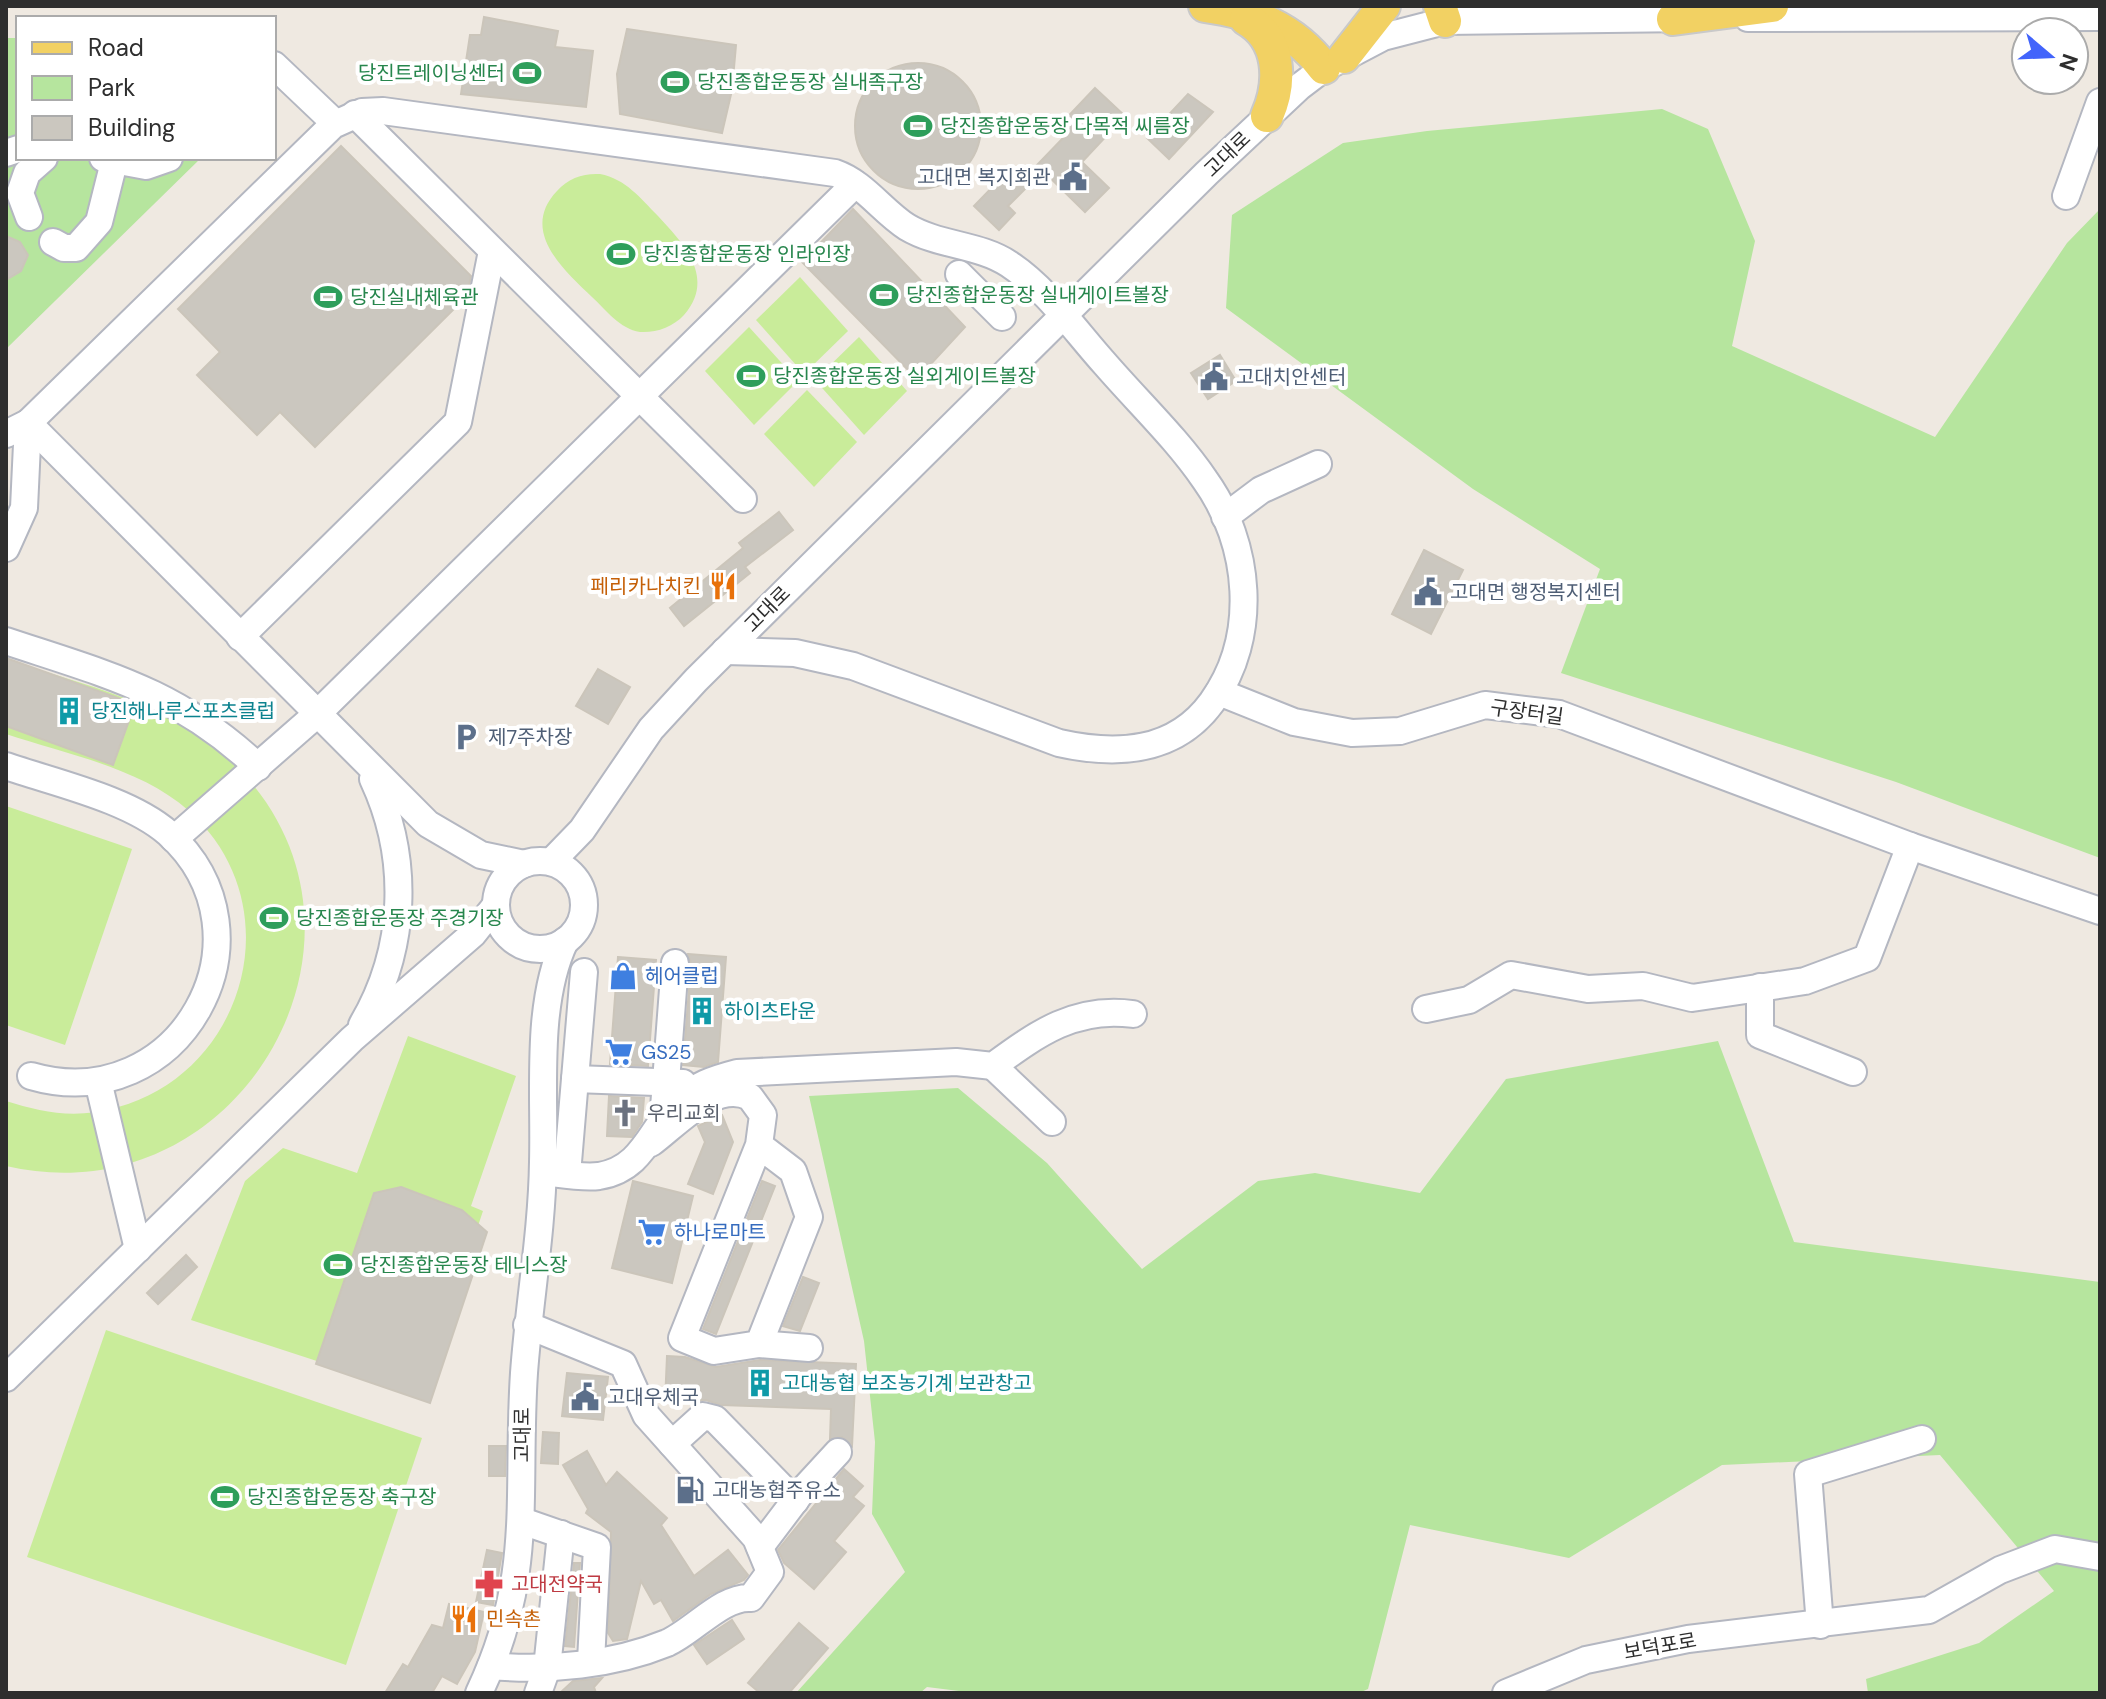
<svg xmlns="http://www.w3.org/2000/svg" width="2106" height="1699" viewBox="0 0 2106 1699" font-family="'DM Sans','Noto Sans KR',sans-serif">
	<style>
		.green { fill: #b6e59e }
		.pitch { fill: #c9ec9a }
		.building { fill: #cbc7bf; stroke: #cbc5ba; stroke-width: 2 }
		.lines { fill: none; stroke-linecap: round; stroke-linejoin: round }
		.minor-casing { stroke: #b4b7c1; stroke-width: 30 }
		.major-casing { stroke: #c9c9c9; stroke-width: 36 }
		.minor { stroke: #fff; stroke-width: 26 }
		.major { stroke: #f2d163; stroke-width: 32 }
		.labels { text-anchor: middle; stroke-width: 8; stroke-linejoin: round; paint-order: stroke }
		.leisure-label { font-size: 20px; fill: #27864d; stroke: #fff; text-anchor: start }
		.street-label { font-size: 20px; fill: #2e2e2e; stroke: #fff }
		.service-label { font-size: 20px; fill: #4e5e75; stroke: #fff; text-anchor: start }
		.food-label { font-size: 20px; fill: #c56008; stroke: #fff; text-anchor: end }
		.culture-label { font-size: 20px; fill: #0d838f; stroke: #fff; text-anchor: start }
		.shop-label { font-size: 20px; fill: #366cbe; stroke: #fff; text-anchor: start }
		.worship-label { font-size: 20px; fill: #5b616d; stroke: #fff; text-anchor: start }
		.health-label { font-size: 20px; fill: #be3a42; stroke: #fff; text-anchor: start }
	</style>
	<rect width="100%" height="100%" fill="#efe9e1"/>
	<g class="green">
		<path d="M6 38H18V158H201L6 349Z"/>
		<path d="M1662 109 1708 129 1755 241 1732 346 1935 437 2067 243 2100 209V858L1896 782 1561 673 1600 569 1473 489 1226 308 1232 215 1343 143 1427 131Z"/>
		<path d="M1718 1041 1794 1242 2100 1282V1693H1868L1866 1679 1979 1643 2054 1591 1940 1455 1722 1465 1569 1558 1410 1525 1368 1689 1359 1693H975L927 1687 920 1693H796L905 1572 872 1514 875 1442 864 1341 809 1096 958 1088 1047 1163 1142 1269 1258 1181 1315 1173 1420 1193 1506 1079Z"/>
	</g>
	<g class="pitch">
		<path d="M600 174C626 179 640 198 658 216 684 244 716 278 684 315 673 327 656 333 640 332 620 329 606 310 592 297 564 270 519 231 557 191 568 178 584 173 600 174Z"/>
		<path d="M800 277 848 331 804 374 756 320Z"/>
		<path d="M749 327 798 381 754 425 705 371Z"/>
		<path d="M859 337 907 391 864 435 815 380Z"/>
		<path d="M807 390 857 442 814 487 764 434Z"/>
		<path d="M6 659C82 685 171 703 230 760 408 928 242 1221 6 1166V1101C35 1110 64 1117 95 1112 240 1091 299 910 189 811 141 768 66 754 6 734Z"/>
		<path d="M6 806 132 849 65 1045 6 1025Z"/>
		<path d="M408 1036 516 1076 471 1206 483 1211 421 1395 191 1320 245 1181 283 1148 357 1173Z"/>
		<path d="M106 1330 422 1438 346 1665 27 1557Z"/>
	</g>
	<g class="building">
		<path d="M484 17 558 31 555 47 593 51 586 107 461 94 470 35H481Z"/>
		<path d="M627 29 736 45 732 90 722 133 620 114 617 74Z"/>
		<circle cx="918" cy="126" r="63"/>
		<path d="M1095 88 1125 116 1082 162 1109 188 1085 212 1037 165 1065 136 1057 128Z"/>
		<path d="M1188 94 1213 112 1169 159 1147 138Z"/>
		<path d="M341 146 471 276 467 296 315 447 280 412 257 435 197 375 220 352 178 309Z"/>
		<path d="M1009 170 1027 187 1008 206 1015 213 999 230 974 206Z"/>
		<path d="M853 209 965 327 917 379 802 262Z"/>
		<path d="M6 236 20 242 28 255 21 271 6 280Z"/>
		<path d="M1220 355 1236 381 1208 399 1191 373Z"/>
		<path d="M779 512 793 530 745 567 750 573 684 626 670 608 743 548 739 543Z"/>
		<path d="M1424 550 1463 570 1431 634 1392 614Z"/>
		<path d="M6 658 135 704 113 765 6 726Z"/>
		<path d="M598 669 630 687 608 724 576 706Z"/>
		<path d="M688 954 726 957 718 1062 704 1067 683 1065 691 964Z"/>
		<path d="M618 957 656 960 648 1066 610 1064Z"/>
		<path d="M609 1096 644 1098 642 1122 632 1137 607 1136Z"/>
		<path d="M722 1115 733 1142 713 1194 688 1184 705 1142 698 1126Z"/>
		<path d="M633 1181 693 1196 672 1283 612 1268Z"/>
		<path d="M762 1181 775 1186 716 1334 703 1329Z"/>
		<path d="M401 1187 462 1210 487 1232 430 1403 316 1364 374 1193Z"/>
		<path d="M186 1255 197 1267 158 1304 147 1293Z"/>
		<path d="M803 1277 819 1283 800 1331 783 1326Z"/>
		<path d="M667 1356 685 1357 716 1367 760 1360 856 1364 852 1446 842 1437 830 1439 831 1409 721 1405 706 1400 665 1402Z"/>
		<path d="M567 1373 608 1377 603 1420 562 1416Z"/>
		<path d="M543 1432 559 1433 558 1464 541 1463Z"/>
		<path d="M489 1446H506L505 1476H489Z"/>
		<path d="M587 1451 606 1485 617 1472 667 1518 661 1525 694 1576 728 1550 748 1575 744 1580 711 1594 673 1621 661 1600 654 1604 641 1581 627 1639 613 1641 608 1633 611 1532 586 1513 588 1509 563 1465Z"/>
		<path d="M844 1469 863 1486 853 1497 864 1506 834 1541 846 1552 814 1589 784 1563 778 1550Z"/>
		<path d="M487 1550 502 1553 493 1605 476 1602Z"/>
		<path d="M574 1563H580L574 1647 565 1646Z"/>
		<path d="M449 1604 484 1612 475 1652 457 1684 442 1676 432 1693H385L403 1664 408 1667 432 1625 443 1628Z"/>
		<path d="M732 1620 744 1639 707 1664 694 1645Z"/>
		<path d="M799 1623 828 1648 789 1693H760L748 1683Z"/>
		<path d="M602 1678 594 1687 596 1693H560L573 1681Z"/>
	</g>
	<g class="lines">
		<defs>
			<g id="minor">
				<path d="M1748 18 2100 17"/>
				<path d="M274 65 335 123"/>
				<path d="M355 114 743 499"/>
				<path d="M6 153 18 149"/>
				<path d="M103 158 146 166 169 158"/>
				<path d="M2066 196 2100 102"/>
				<path d="M29 217 20 193 27 173 44 158"/>
				<path d="M53 242 64 248H76L99 222 115 158"/>
				<path d="M959 274 1002 317"/>
				<path d="M6 434 28 423 428 824 481 855 524 864"/>
				<path d="M1225 517 1261 490 1318 464"/>
				<path d="M6 548 24 508 28 423 333 125 362 112 383 111 835 173C864 183 882 211 907 227 939 246 979 244 1009 264 1047 289 1076 332 1106 365 1139 403 1177 439 1205 480 1251 544 1259 637 1212 702 1175 753 1117 756 1059 743L853 666 795 653 725 651"/>
				<path d="M240 637 458 422 492 251"/>
				<path d="M6 641C108 675 177 691 258 767"/>
				<path d="M1219 692 1294 722 1352 733 1400 731 1485 705 1559 714 1910 846 2100 911"/>
				<path d="M6 766C55 783 129 799 168 833 282 936 179 1119 31 1076"/>
				<path d="M174 839 316 715 855 184"/>
				<circle cx="540" cy="905" r="44"/>
				<path d="M551 862 582 830 651 729 696 680 1207 173 1299 87 1324 68 1383 37 1445 21 1692 18"/>
				<path d="M1760 987V1035L1853 1072"/>
				<path d="M1426 1009 1469 1000 1511 975 1588 989 1643 986 1692 998 1805 981 1867 958 1910 846"/>
				<path d="M362 1025C407 949 410 858 373 779"/>
				<path d="M993 1066 1052 1122"/>
				<path d="M575 1079 683 1083"/>
				<path d="M98 1081 138 1249"/>
				<path d="M663 1121 675 963"/>
				<path d="M651 1143C677 1124 716 1079 750 1097L763 1115 759 1145 682 1338 714 1351 759 1344 809 1217 793 1171 759 1145"/>
				<path d="M543 1172C561 1174 581 1178 599 1176 643 1169 650 1130 677 1103 695 1085 714 1079 737 1073L956 1062 993 1066C1038 1033 1076 1006 1133 1014"/>
				<path d="M567 1174 584 972"/>
				<path d="M759 1344 809 1348"/>
				<path d="M6 1378 352 1039 473 934 496 905"/>
				<path d="M672 1444 703 1416 715 1419 795 1501"/>
				<path d="M522 1521 597 1547 591 1661"/>
				<path d="M760 1547 803 1490 838 1452"/>
				<path d="M1820 1625 1808 1474 1922 1439"/>
				<path d="M491 1666C549 1671 613 1665 667 1643 694 1631 722 1596 751 1598L770 1572 756 1538 646 1415 623 1364 527 1325"/>
				<path d="M479 1693C535 1576 516 1495 524 1373 529 1303 542 1232 543 1162 545 1092 535 1004 565 941"/>
				<path d="M538 1693 547 1668 561 1534"/>
				<path d="M1506 1693 1586 1660 1688 1639 1929 1610 2000 1570 2055 1549 2100 1557"/>
			</g>
			<g id="major">
				<path d="M1205 6C1254 13 1293 27 1324 68"/>
				<path d="M1440 6 1445 21"/>
				<path d="M1246 19C1281 39 1282 82 1267 116"/>
				<path d="M1673 19 1772 6"/>
				<path d="M1344 57 1384 6"/>
			</g>
		</defs>
		<use href="#minor" class="minor-casing"/>
		<use href="#major" class="major-casing"/>
		<use href="#minor" class="minor"/>
		<use href="#major" class="major"/>
	</g>
	<defs>
		<symbol id="stadium-bare" viewBox="-9 -9 18 18"><path d="M0-5a6.5 5 0 1 0 0 10a6.5 5 0 1 0 0-10ZM-3.5-1.8h7v3.6h-7Z" fill="#2e9e5b" stroke="#fff" stroke-width="2.5" paint-order="stroke"/></symbol>
		<symbol id="civic-bare" viewBox="-9 -9 18 18"><path d="M-.6-6.5H3V-4.5H.6V-3L4-1V1h2V6H-6V1h2V-1L-.6-3ZM-1.2 2.5V6h2.4V2.5Z" fill="#5c6f8a" stroke="#fff" stroke-width="2.5" paint-order="stroke"/></symbol>
		<symbol id="restaurant-bare" viewBox="-9 -9 18 18"><path d="M-5-6h1v4h1v-4h1v4h1v-4h1v5L-1.5 .5V6h-2V.5L-5-1ZM5-6V6H3V1.5H1.5Q1.5-4 5-6Z" fill="#e8710a" stroke="#fff" stroke-width="2.5" paint-order="stroke"/></symbol>
		<symbol id="building-bare" viewBox="-9 -9 18 18"><path d="M-4-6H4V6H1V3H-1V6H-4ZM-2.5-4.3h1.7v1.8h-1.7ZM.8-4.3h1.7v1.8H.8ZM-2.5-1h1.7V.8h-1.7ZM.8-1h1.7V.8H.8Z" fill="#0f9aa8" stroke="#fff" stroke-width="2.5" paint-order="stroke"/></symbol>
		<symbol id="parking-bare" viewBox="-9 -9 18 18"><path d="M-3.5-5.5H1a3.5 3.5 0 0 1 0 7H-1V5.5H-3.5ZM-1-3.4V-.6H.8a1.4 1.4 0 0 0 0-2.8Z" fill="#5c6f8a" stroke="#fff" stroke-width="2.5" paint-order="stroke"/></symbol>
		<symbol id="shop-bare" viewBox="-9 -9 18 18"><path d="M-5-2.5h2.3a2.7 3.5 0 0 1 5.4 0H5L5.5 6h-11ZM-1.5-2.5h3a1.5 2.3 0 0 0-3 0Z" fill="#3f7fe0" stroke="#fff" stroke-width="2.5" paint-order="stroke"/></symbol>
		<symbol id="supermarket-bare" viewBox="-9 -9 18 18"><path d="M-6-5.5h2.5l.6 2H6L4.5 2H-2.5L-4.4-4H-6ZM-1.5 3.2a1.3 1.3 0 1 0 .1 0ZM3 3.2a1.3 1.3 0 1 0 .1 0Z" fill="#3f7fe0" stroke="#fff" stroke-width="2.5" paint-order="stroke"/></symbol>
		<symbol id="church-bare" viewBox="-9 -9 18 18"><path d="M-1.2-6h2.4v3.5h3.3v2.4h-3.3V6h-2.4V-.1h-3.3v-2.4h3.3Z" fill="#6b7280" stroke="#fff" stroke-width="2.5" paint-order="stroke"/></symbol>
		<symbol id="fuel-bare" viewBox="-9 -9 18 18"><path d="M-5.5-6h7V0h2V4h1.3V-2.5L3-4.5l.8-.8L6-3V5H2.5V1h-1V6h-7ZM-4.2-4.7v3.2H.2V-4.7Z" fill="#5c6f8a" stroke="#fff" stroke-width="2.5" paint-order="stroke"/></symbol>
		<symbol id="pharmacy-bare" viewBox="-9 -9 18 18"><path d="M-2-6h4v4h4v4h-4v4h-4v-4h-4v-4h4Z" fill="#e0444e" stroke="#fff" stroke-width="2.5" paint-order="stroke"/></symbol>
	</defs>
	<g fill-rule="evenodd">
		<use href="#stadium-bare" x="507" y="53" width="40" height="40"/>
		<use href="#stadium-bare" x="655" y="62" width="40" height="40"/>
		<use href="#stadium-bare" x="898" y="106" width="40" height="40"/>
		<use href="#civic-bare" x="1053" y="157" width="40" height="40"/>
		<use href="#stadium-bare" x="601" y="234" width="40" height="40"/>
		<use href="#stadium-bare" x="864" y="275" width="40" height="40"/>
		<use href="#stadium-bare" x="308" y="277" width="40" height="40"/>
		<use href="#stadium-bare" x="731" y="356" width="40" height="40"/>
		<use href="#civic-bare" x="1194" y="357" width="40" height="40"/>
		<use href="#restaurant-bare" x="703" y="566" width="40" height="40"/>
		<use href="#civic-bare" x="1408" y="572" width="40" height="40"/>
		<use href="#building-bare" x="49" y="691" width="40" height="40"/>
		<use href="#parking-bare" x="446" y="717" width="40" height="40"/>
		<use href="#stadium-bare" x="254" y="898" width="40" height="40"/>
		<use href="#shop-bare" x="603" y="956" width="40" height="40"/>
		<use href="#building-bare" x="682" y="991" width="40" height="40"/>
		<use href="#supermarket-bare" x="599" y="1032" width="40" height="40"/>
		<use href="#church-bare" x="605" y="1093" width="40" height="40"/>
		<use href="#supermarket-bare" x="632" y="1212" width="40" height="40"/>
		<use href="#stadium-bare" x="318" y="1245" width="40" height="40"/>
		<use href="#building-bare" x="740" y="1363" width="40" height="40"/>
		<use href="#civic-bare" x="565" y="1377" width="40" height="40"/>
		<use href="#fuel-bare" x="670" y="1470" width="40" height="40"/>
		<use href="#stadium-bare" x="205" y="1477" width="40" height="40"/>
		<use href="#pharmacy-bare" x="469" y="1564" width="40" height="40"/>
		<use href="#restaurant-bare" x="444" y="1599" width="40" height="40"/>
	</g>
	<g class="labels">
		<g class="leisure-label">
			<text x="505" y="80" text-anchor="end">당진트레이닝센터</text>
			<text x="697" y="89">당진종합운동장 실내족구장</text>
			<text x="940" y="133">당진종합운동장 다목적 씨름장</text>
			<text x="643" y="261">당진종합운동장 인라인장</text>
			<text x="906" y="302">당진종합운동장 실내게이트볼장</text>
			<text x="350" y="304">당진실내체육관</text>
			<text x="773" y="383">당진종합운동장 실외게이트볼장</text>
			<text x="296" y="925">당진종합운동장 주경기장</text>
			<text x="360" y="1272">당진종합운동장 테니스장</text>
			<text x="247" y="1504">당진종합운동장 축구장</text>
		</g>
		<g class="street-label">
			<text transform="translate(1227 154) rotate(-44)" y="7">고대로</text>
			<text transform="translate(767 609) rotate(-45)" y="7">고대로</text>
			<text transform="translate(1527 712) rotate(8)" y="7">구장터길</text>
			<text transform="translate(522 1435) rotate(-90)" y="7">고대로</text>
			<text transform="translate(1660 1646) rotate(-10)" y="7">보덕포로</text>
		</g>
		<g class="service-label">
			<text x="1051" y="184" text-anchor="end">고대면 복지회관</text>
			<text x="1236" y="384">고대치안센터</text>
			<text x="1450" y="599">고대면 행정복지센터</text>
			<text x="488" y="744">제7주차장</text>
			<text x="607" y="1404">고대우체국</text>
			<text x="712" y="1497">고대농협주유소</text>
		</g>
		<g class="food-label">
			<text x="701" y="593">페리카나치킨</text>
			<text x="486" y="1626" text-anchor="start">민속촌</text>
		</g>
		<g class="culture-label">
			<text x="91" y="718">당진해나루스포츠클럽</text>
			<text x="724" y="1018">하이츠타운</text>
			<text x="782" y="1390">고대농협 보조농기계 보관창고</text>
		</g>
		<g class="shop-label">
			<text x="645" y="983">헤어클럽</text>
			<text x="641" y="1059">GS25</text>
			<text x="674" y="1239">하나로마트</text>
		</g>
		<g class="worship-label">
			<text x="647" y="1120">우리교회</text>
		</g>
		<g class="health-label">
			<text x="511" y="1591">고대전약국</text>
		</g>
	</g>
	<rect width="2106" height="1699" fill="none" stroke="#2e2e2e" stroke-width="16"/>
	<rect x="16" y="16" width="260" height="144" fill="#ffffff" stroke="#ababab" stroke-width="2"/>
	<rect x="32" y="42" width="40" height="12" fill="#f2d163" stroke="#ababab" stroke-width="2"/>
	<text x="88" y="56" font-size="24" fill="#2e2e2e">Road</text>
	<rect x="32" y="76" width="40" height="24" fill="#b6e59e" stroke="#ababab" stroke-width="2"/>
	<text x="88" y="96" font-size="24" fill="#2e2e2e">Park</text>
	<rect x="32" y="116" width="40" height="24" fill="#cbc7bf" stroke="#ababab" stroke-width="2"/>
	<text x="88" y="136" font-size="24" fill="#2e2e2e">Building</text>
	<g transform="translate(2050 56) rotate(109)"><circle r="38" fill="#ffffff" stroke="#ababab" stroke-width="2"/>
	<path d="M0-6L14 30L0 20L-14 30Z" fill="#4264fb"/>
	<text y="-12" font-size="22" font-weight="bold" text-anchor="middle" fill="#2e2e2e">N</text>
	</g>
</svg>
